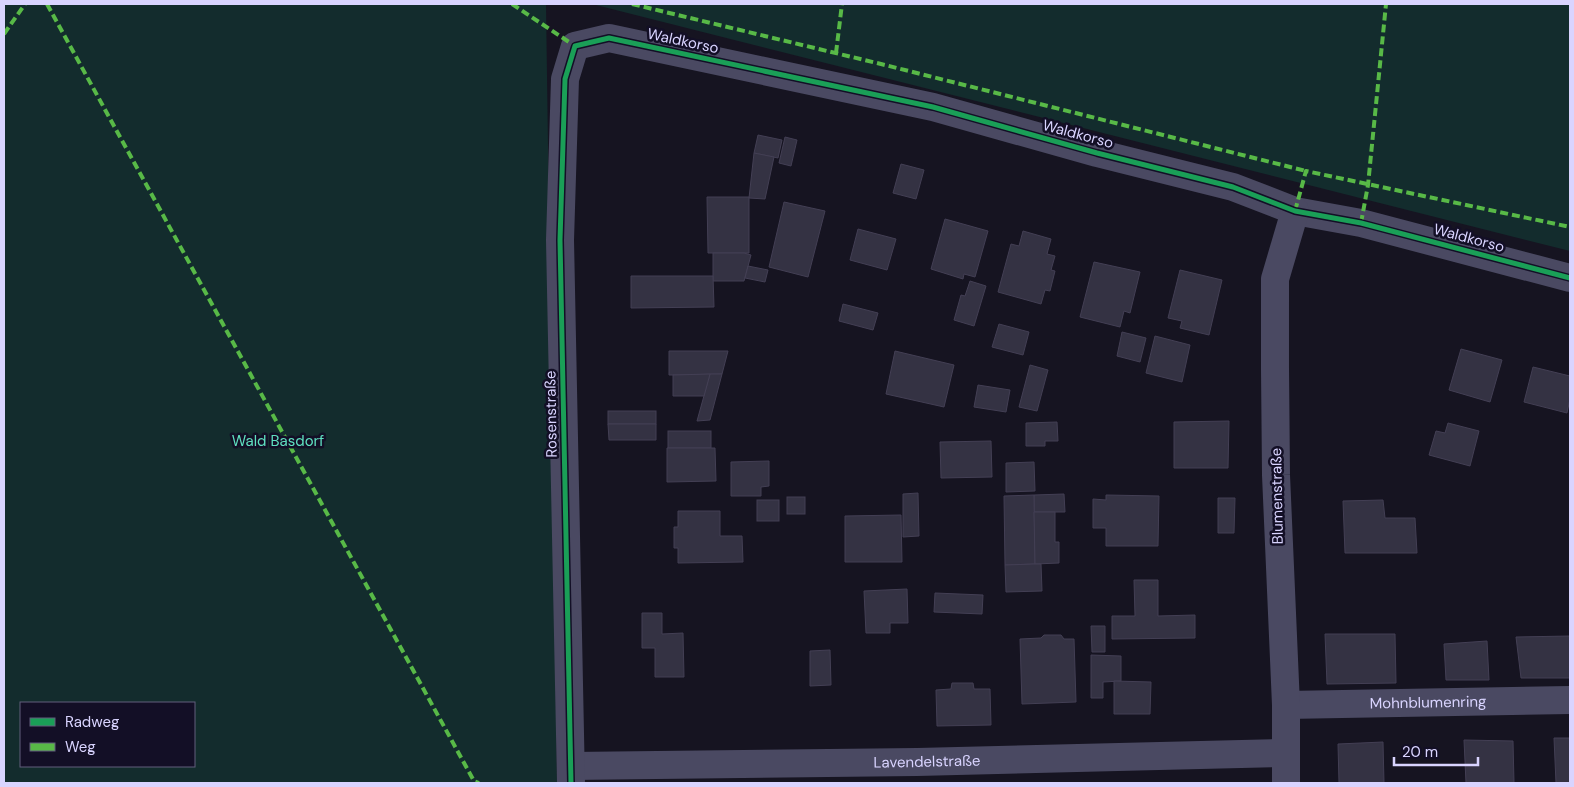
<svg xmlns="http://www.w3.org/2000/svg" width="1574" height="787" viewBox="0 0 1574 787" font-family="'DM Sans',sans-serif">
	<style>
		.green { fill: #132c2d; fill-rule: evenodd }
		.building { fill: #343243; stroke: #433f54 }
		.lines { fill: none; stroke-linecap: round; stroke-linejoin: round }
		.minor { stroke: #4a4962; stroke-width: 28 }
		.quiet { stroke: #58b947; stroke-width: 4; stroke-dasharray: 8 4; stroke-linecap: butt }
		.cycleway-casing { stroke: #130f26; stroke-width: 8 }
		.cycleway { stroke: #1a9f57; stroke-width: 5 }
		.labels { text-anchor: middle; stroke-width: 5; stroke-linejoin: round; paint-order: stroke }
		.street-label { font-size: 15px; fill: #d9d4ff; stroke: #130f26 }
		.park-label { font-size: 15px; fill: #5fe0c0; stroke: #130f26 }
	</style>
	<rect width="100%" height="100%" fill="#161421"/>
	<g class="green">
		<path d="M4 4H546L557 783H4ZM21 703H194V766H21Z"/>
		<path d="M592 4H1570V251Z"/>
	</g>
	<g class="building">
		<path d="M758 135 782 140 778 158 754 153Z"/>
		<path d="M785 137 797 140 791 166 779 163Z"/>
		<path d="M754 153 774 157 765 199 749 198Z"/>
		<path d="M901 164 924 170 916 199 893 193Z"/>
		<path d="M707 197H749V253H708Z"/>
		<path d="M784 202 825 211 808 277 769 267Z"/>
		<path d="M945 219 988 231 975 277 964 274 963 279 931 269Z"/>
		<path d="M858 229 896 239 887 270 850 260Z"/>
		<path d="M1023 231 1051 239 1047 254 1055 256 1051 270 1055 271 1050 291 1045 290 1041 304 998 292 1011 244 1019 246Z"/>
		<path d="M713 253H744L751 255 744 281H713Z"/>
		<path d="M1094 262 1140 272 1130 313 1124 311 1120 327 1080 317Z"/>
		<path d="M748 266 768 270 765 282 745 278Z"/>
		<path d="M1180 270 1222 280 1209 335 1180 328 1182 321 1168 318Z"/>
		<path d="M631 276H713L714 307 631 308Z"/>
		<path d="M970 281 986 286 974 326 954 320 961 295 965 296Z"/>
		<path d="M843 304 878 313 873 330 839 321Z"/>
		<path d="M999 324 1029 332 1023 355 992 347Z"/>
		<path d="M1122 332 1146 338 1140 362 1117 356Z"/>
		<path d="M1155 336 1190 345 1182 382 1146 373Z"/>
		<path d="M1461 349 1502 360 1490 402 1449 390Z"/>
		<path d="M669 351H728L722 374 673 375H669Z"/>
		<path d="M895 351 954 365 944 407 886 394Z"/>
		<path d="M1030 365 1048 370 1037 411 1019 407Z"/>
		<path d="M1533 367 1570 376V399L1567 413 1524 402Z"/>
		<path d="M710 374H722L710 420 697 421Z"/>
		<path d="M710 374 704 396H673V375Z"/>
		<path d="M978 385 1010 390 1006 412 974 407Z"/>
		<rect x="608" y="411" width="48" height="13"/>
		<path d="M1229 421 1228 468H1174V422Z"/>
		<path d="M1057 422 1058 441H1045V446H1026V423Z"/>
		<path d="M1448 423 1479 431 1470 466 1429 455 1436 431 1445 433Z"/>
		<path d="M608 424H656V440H609Z"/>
		<rect x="668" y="431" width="43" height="17"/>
		<path d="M991 441 992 477 941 478 940 442Z"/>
		<path d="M667 448H715L716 481 667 482Z"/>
		<path d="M769 461V486L761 487V496H731V462Z"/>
		<path d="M1034 462 1035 491 1006 492V463Z"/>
		<path d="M918 493 919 536 903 537V494Z"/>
		<path d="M1064 494 1065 512H1034V495Z"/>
		<path d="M1034 495 1035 564 1005 565 1004 496Z"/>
		<path d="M1106 495 1159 496 1158 546H1106V528H1093V499L1106 500Z"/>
		<rect x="787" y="497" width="18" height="17"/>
		<path d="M1218 498H1235L1234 533H1218Z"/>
		<rect x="757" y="500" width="22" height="21"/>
		<path d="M1383 500 1385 518H1415L1417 553H1345L1343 501Z"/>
		<path d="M678 511H720V536H742L743 562 678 563V548H674V527H678Z"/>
		<path d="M1034 512H1055V542H1059V563L1035 564Z"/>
		<path d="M901 515 902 562H845V516Z"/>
		<path d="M1035 564H1041L1042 591 1006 592 1005 565Z"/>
		<path d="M1134 580H1158V616L1195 615V638L1112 639V616H1135Z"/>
		<path d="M907 589 908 623H890V633H866L864 591Z"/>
		<path d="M935 593 983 595 982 614 934 612Z"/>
		<path d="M642 613H662V634L683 633 684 677H655V648H642Z"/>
		<path d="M1091 626H1105V652H1092Z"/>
		<path d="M1325 634H1395L1396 683 1327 684Z"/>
		<path d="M1044 635H1061L1064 639H1074L1076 702 1022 704 1020 639 1041 638Z"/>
		<path d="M1570 636V678H1521L1516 637Z"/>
		<path d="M1487 641 1489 680H1446L1444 644Z"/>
		<path d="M830 650 831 685 810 686V651Z"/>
		<path d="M1091 655 1121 656V681L1103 682V698H1091Z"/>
		<path d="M1114 681 1151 682 1150 714H1114Z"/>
		<path d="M952 683H973L974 689H990L991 725 937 726 936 690 951 689Z"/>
		<path d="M1554 738H1570V783H1556Z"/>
		<path d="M1464 740 1513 741 1514 783H1466Z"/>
		<path d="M1383 742 1384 783H1339L1338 744Z"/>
	</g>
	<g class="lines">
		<g class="minor">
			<path id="s1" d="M1286 705 1570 700"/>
			<path id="s2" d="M571 766 917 762 1285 753"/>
			<path d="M571 783 560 240 565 79 575 46 609 38 933 107 1097 153 1233 187 1295 211 1361 223 1570 278"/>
			<path d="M1286 783V705L1276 475 1275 369V279L1295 211"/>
		</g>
		<g class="quiet">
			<path d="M47 4 474 781 479 783"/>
			<path d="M512 4 575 46"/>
			<path d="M632 4 881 64 1306 171"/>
			<path d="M4 34 25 4"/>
			<path d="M836 53 842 4"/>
			<path d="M1295 211 1306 171 1570 227"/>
			<path d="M1361 223 1368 185 1386 4"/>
		</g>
		<defs>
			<path id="cycleway" d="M571 783 560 240 565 79 575 46 609 38 933 107 1097 153 1233 187 1295 211 1361 223 1570 278"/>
		</defs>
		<use href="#cycleway" class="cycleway-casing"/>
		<use href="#cycleway" class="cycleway"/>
	</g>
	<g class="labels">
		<g class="street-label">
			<text transform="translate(683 41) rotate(12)" y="5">Waldkorso</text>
			<text transform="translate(1078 134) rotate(15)" y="5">Waldkorso</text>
			<text transform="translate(1469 238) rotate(15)" y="5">Waldkorso</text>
			<text transform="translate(551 414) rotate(-91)" y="5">Rosenstraße</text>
			<text transform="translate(1277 496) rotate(-91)" y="5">Blumenstraße</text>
			<text dy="5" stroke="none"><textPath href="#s1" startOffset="142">Mohnblumenring</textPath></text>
			<text dy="5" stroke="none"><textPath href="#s2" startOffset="356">Lavendelstraße</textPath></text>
		</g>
		<g class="park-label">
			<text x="278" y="446">Wald Basdorf</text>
		</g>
	</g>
	<rect width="1574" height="787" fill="none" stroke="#d9d4ff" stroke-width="10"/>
	<rect x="20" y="702" width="175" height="65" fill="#130f26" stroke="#625e7d"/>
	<rect x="30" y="718" width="25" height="8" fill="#1a9f57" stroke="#625e7d"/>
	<text x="65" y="727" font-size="15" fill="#d9d4ff">Radweg</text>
	<rect x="30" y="743" width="25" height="8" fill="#58b947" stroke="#625e7d"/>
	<text x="65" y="752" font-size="15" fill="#d9d4ff">Weg</text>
	<path d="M1394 757v8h84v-8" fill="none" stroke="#d9d4ff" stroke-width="2.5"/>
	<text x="1402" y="757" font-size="15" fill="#d9d4ff" stroke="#130f26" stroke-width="4" paint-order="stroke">20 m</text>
</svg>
